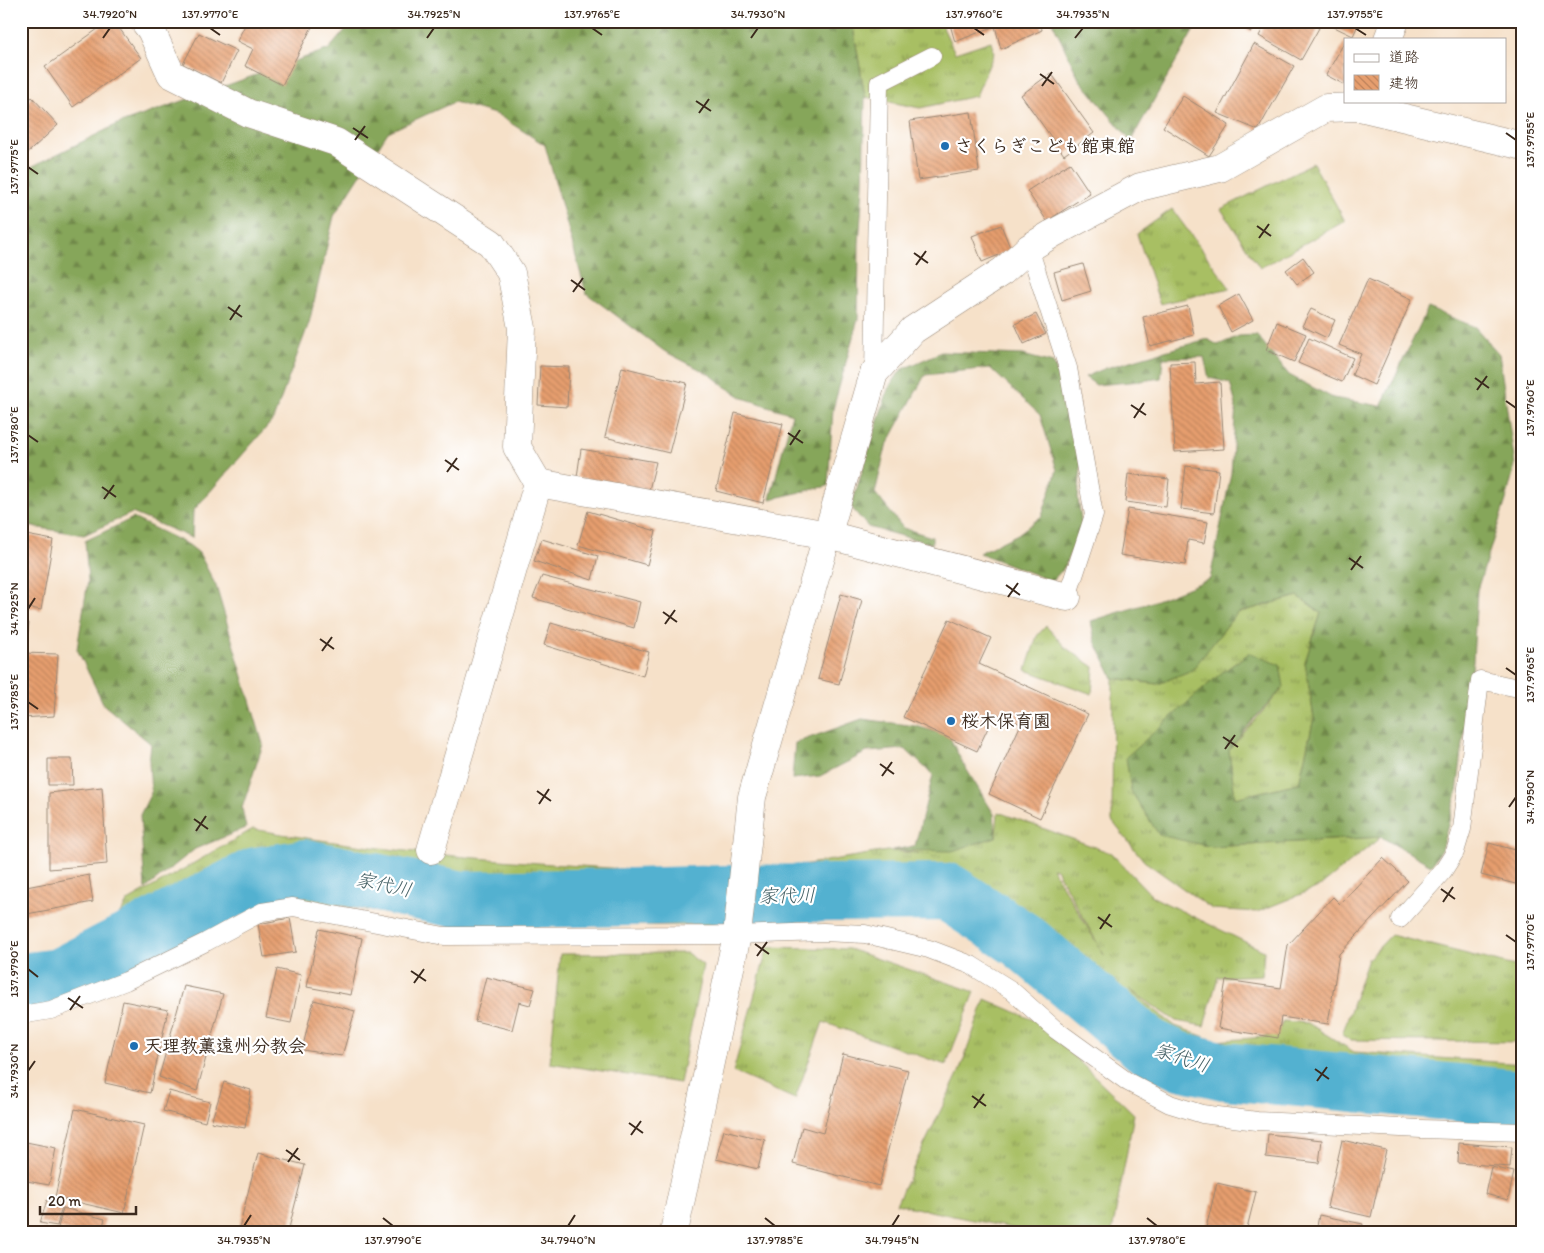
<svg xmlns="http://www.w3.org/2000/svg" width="1544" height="1253" viewBox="0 0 1544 1253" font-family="Itim,'Klee One',sans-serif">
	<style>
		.grass { fill: url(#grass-tufts); stroke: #727441; fill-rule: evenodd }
		.forest { fill: url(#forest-firs); stroke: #60683c }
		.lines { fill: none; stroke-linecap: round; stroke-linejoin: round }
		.river { stroke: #52b1d0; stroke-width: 58 }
		.building { fill: url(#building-back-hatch) }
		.lane-casing { stroke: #988674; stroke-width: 19 }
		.street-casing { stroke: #988674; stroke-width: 29 }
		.lane { stroke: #fff; stroke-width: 18 }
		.street { stroke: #fff; stroke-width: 28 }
		.ticks { fill: none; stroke: #3b2a1e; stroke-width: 2 }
		.poi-dot { fill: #1f6fb2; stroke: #fff; stroke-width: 2 }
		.labels { text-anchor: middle; stroke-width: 4.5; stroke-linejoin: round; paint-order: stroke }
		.poi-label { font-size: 18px; font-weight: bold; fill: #3b2a1e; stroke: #fff; text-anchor: start }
		.water-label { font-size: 19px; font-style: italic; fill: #446065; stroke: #fff }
		.neatline { fill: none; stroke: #3b2a1e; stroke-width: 2 }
		.ticks-label { font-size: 12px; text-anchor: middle; fill: #3b2a1e }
	</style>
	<defs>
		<pattern id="grass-tufts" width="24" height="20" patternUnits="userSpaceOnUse" patternTransform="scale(1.25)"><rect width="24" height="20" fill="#a8bf64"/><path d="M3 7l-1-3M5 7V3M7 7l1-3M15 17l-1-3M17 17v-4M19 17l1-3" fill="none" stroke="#8a9b52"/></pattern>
		<pattern id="forest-firs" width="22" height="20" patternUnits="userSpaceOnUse" patternTransform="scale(1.25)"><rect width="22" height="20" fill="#86a65a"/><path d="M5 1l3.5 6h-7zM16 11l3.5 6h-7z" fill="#6f874a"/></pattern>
		<pattern id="building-back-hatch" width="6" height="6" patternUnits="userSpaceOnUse" patternTransform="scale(1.25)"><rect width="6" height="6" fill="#e69e6e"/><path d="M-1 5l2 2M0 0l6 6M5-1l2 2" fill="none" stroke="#bc815a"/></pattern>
	</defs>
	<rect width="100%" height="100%" fill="#fff"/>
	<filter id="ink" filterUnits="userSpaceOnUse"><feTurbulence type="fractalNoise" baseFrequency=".02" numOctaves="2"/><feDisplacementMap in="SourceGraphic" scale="10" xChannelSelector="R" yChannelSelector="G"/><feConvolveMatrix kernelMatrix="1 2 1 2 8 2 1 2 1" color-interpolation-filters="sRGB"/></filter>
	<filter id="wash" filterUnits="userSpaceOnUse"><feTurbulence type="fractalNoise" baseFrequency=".0096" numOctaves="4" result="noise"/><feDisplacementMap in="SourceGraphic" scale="20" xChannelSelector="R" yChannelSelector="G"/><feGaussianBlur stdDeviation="1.12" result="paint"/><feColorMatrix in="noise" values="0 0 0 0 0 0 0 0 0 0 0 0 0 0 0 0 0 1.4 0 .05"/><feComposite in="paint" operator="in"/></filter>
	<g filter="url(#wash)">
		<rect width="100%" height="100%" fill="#f6e1c9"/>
		<g class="grass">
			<path d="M852 21H940L955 53 991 41 994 53 976 96 920 108 865 97Z"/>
			<path d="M1313 163 1345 221 1260 268 1221 209Z"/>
			<path d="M1172 209 1230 288 1160 304 1137 234Z"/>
			<path d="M1298 596 1321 613 1305 662 1314 718 1299 783 1235 798 1229 750 1284 687 1188 702 1212 847 1381 837 1321 886 1257 912 1212 909 1144 861 1112 821 1113 678 1158 684 1191 670 1237 613Z"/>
			<path d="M1046 626 1066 648 1094 667 1092 694 1026 670 1037 636Z"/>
			<path d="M998 812 1111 853 1153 897 1264 951 1262 975 1218 977 1204 1026 1176 1021 1129 989 1175 1026 1216 1041 1276 1036 1283 1021 1308 1023 1354 1052 1523 1064V1120L1435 1104 1184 1086 1075 1014 955 904 882 895 753 915V873L887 851 930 854 893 850 996 837ZM1052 868 1056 869 1104 955Z"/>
			<path d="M253 829C411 858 571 865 730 876L727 909 714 925 536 926 436 921 275 896 107 980 103 946 99 983 21 998V961L49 959 103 937V941L128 901Z"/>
			<path d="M1391 935 1523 968V1042L1350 1040 1342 1035 1368 959Z"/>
			<path d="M768 947 849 949 975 992 946 1065 823 1022 795 1099 733 1072Z"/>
			<path d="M687 953 703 965 680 1083 550 1063 560 954Z"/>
			<path d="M985 999 1038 1022 1134 1114 1112 1232H1030L896 1204 960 1070Z"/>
		</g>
		<g class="forest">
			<path d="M353 21H852L865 97 863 186 859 244 858 319 833 409 828 486 770 499 792 414 743 398 724 386 711 375 664 351 586 293 545 145 498 115 454 102 388 132 334 216 309 323 273 420 193 511 192 538 132 513 84 535 21 525V174L25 170 118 124 329 49Z"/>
			<path d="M1052 21H1199L1130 142 1127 136 1079 79Z"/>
			<path d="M1428 308 1475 327 1499 354 1515 465 1506 500 1477 590 1473 661 1457 793 1441 850 1431 865 1381 837 1212 847 1159 835 1131 791 1126 757 1220 674 1249 653 1280 665 1284 687 1253 720 1229 750 1235 798 1299 783 1314 718 1305 662 1321 613 1298 596 1237 613 1192 670 1158 684 1113 678 1095 641 1091 621 1149 603 1210 579 1231 473 1236 405 1230 383 1209 378 1204 357 1163 358 1161 378 1141 381 1096 385 1085 377 1106 368 1207 339 1218 345 1239 336 1257 335 1289 375 1333 398 1381 406Z"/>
			<path d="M941 352 1023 355 1053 363 1068 391 1082 456 1078 498 1082 528 1063 569 1052 581 979 553 1018 534 1042 516 1057 470 1040 415 990 368 925 375 886 447 875 493 903 528 932 537V544L868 527 851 507 888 389 901 370Z"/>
			<path d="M133 518 189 545 199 553 216 586 263 744 242 808 246 828 195 849 145 889 140 815 151 793 149 762 151 744 104 705 77 649 88 581 85 541Z"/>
			<path d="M862 719 916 726 949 736 962 762 994 814 996 837 952 851 893 850 915 846 933 775 905 749 867 752 820 776 792 779 795 743Z"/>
		</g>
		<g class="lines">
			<path class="river" d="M21 982 59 977 256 876 305 868 462 900 632 897 724 894 948 892 1023 941 1147 1046 1177 1060 1224 1071 1523 1099"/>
		</g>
		<g id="blocks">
			<g class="building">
				<path d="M109 21H114L141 58 73 107 45 67Z"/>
				<path d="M247 21H315L282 85 245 66 253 49 237 41Z"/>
				<path d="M949 21H1040L1042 30 1001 49 995 26 955 42Z"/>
				<path d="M1231 21H1257L1251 32Z"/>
				<path d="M1267 21H1307L1319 28 1301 60 1259 36Z"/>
				<path d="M1322 21H1360L1353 36Z"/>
				<path d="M199 33 237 51 221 83 183 64Z"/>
				<path d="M1345 41V85L1326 75Z"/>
				<path d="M1254 44 1294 66 1258 130 1217 113Z"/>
				<path d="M1051 73 1094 133 1064 155 1021 95Z"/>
				<path d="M1183 96 1229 125 1209 156 1163 127Z"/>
				<path d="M32 97 58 125 21 159V107Z"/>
				<path d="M971 112 979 171 918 180 910 121Z"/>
				<path d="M1070 163 1090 193 1047 221 1027 191Z"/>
				<path d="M1001 225 1011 250 982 262 972 236Z"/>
				<path d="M1303 257 1314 272 1297 284 1286 270Z"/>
				<path d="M1083 264 1091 291 1062 300 1054 272Z"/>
				<path d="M1368 279 1412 299 1374 385 1352 375 1361 354 1339 345Z"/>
				<path d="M1239 294 1253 320 1231 332 1218 306Z"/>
				<path d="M1188 306 1194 335 1150 346 1143 317Z"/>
				<path d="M1311 309 1335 320 1327 338 1302 326Z"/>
				<path d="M1036 314 1046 334 1024 344 1015 324Z"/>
				<path d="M1277 322 1306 334 1294 362 1266 350Z"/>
				<path d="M1309 338 1353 358 1342 382 1298 363Z"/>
				<path d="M1195 362 1196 384 1220 382 1224 449 1175 452 1170 363Z"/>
				<path d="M540 366 569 367 567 407 538 405Z"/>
				<path d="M622 367 687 383 669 453 605 437Z"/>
				<path d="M735 413 783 424 763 503 716 491Z"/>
				<path d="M581 449 656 462 649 490 577 477Z"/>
				<path d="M1186 466 1219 470 1214 513 1181 509Z"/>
				<path d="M1128 474 1169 479 1166 507 1125 502Z"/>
				<path d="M1128 509 1208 522 1204 543 1188 540 1185 565 1120 555Z"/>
				<path d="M588 511 656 531 647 565 578 545Z"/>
				<path d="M21 534 53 540 41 610 21 606Z"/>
				<path d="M542 539 598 556 592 580 534 561Z"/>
				<path d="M542 576 640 602 634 628 533 598Z"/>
				<path d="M841 594 862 600 839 684 818 679Z"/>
				<path d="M949 619 991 638 979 664 1088 714 1040 818 989 794 1021 724 995 713 977 751 903 717Z"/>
				<path d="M21 622 29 623 26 645 21 644Z"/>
				<path d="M551 623 649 652 643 676 544 645Z"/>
				<path d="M21 653 58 654 54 716 21 718Z"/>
				<path d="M48 759H72L73 785H48Z"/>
				<path d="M102 787 107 864 49 869V793Z"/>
				<path d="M1489 843 1523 852V886L1481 875Z"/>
				<path d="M1383 858 1408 881 1339 954 1328 1024 1281 1017 1278 1038 1218 1028 1226 980 1281 988 1288 945 1333 897 1340 904Z"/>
				<path d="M89 875 93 902 21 915V888Z"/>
				<path d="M290 918 296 952 264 957 258 924Z"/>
				<path d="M319 929 362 938 351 995 307 987Z"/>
				<path d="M277 969 301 975 291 1023 266 1018Z"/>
				<path d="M486 977 535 989 530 1005 519 1002 512 1030 475 1021Z"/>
				<path d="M184 986 223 994 197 1091 159 1077Z"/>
				<path d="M314 1000 355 1011 342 1056 302 1050Z"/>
				<path d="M123 1001 168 1010 150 1093 105 1083Z"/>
				<path d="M843 1054 908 1070 879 1186 793 1164 802 1127 823 1133Z"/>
				<path d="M224 1082 251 1090 245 1128 211 1122Z"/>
				<path d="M169 1091 210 1102 205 1122 163 1111Z"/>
				<path d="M75 1109 144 1125 124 1213 55 1197Z"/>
				<path d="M724 1130 765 1140 758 1169 716 1159Z"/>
				<path d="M1268 1134 1322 1140 1319 1163 1266 1157Z"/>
				<path d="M1342 1140 1386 1150 1371 1217 1327 1207Z"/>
				<path d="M21 1141 56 1148 49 1185 21 1180Z"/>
				<path d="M1459 1143 1512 1147 1510 1167 1458 1163Z"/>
				<path d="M258 1153 305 1165 288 1232H238Z"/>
				<path d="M1491 1167 1514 1172 1508 1200 1485 1194Z"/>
				<path d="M1217 1183 1256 1192 1246 1232H1205Z"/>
				<path d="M47 1200 62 1206 57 1226 40 1223Z"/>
				<path d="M63 1208 105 1219 101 1232H73L58 1228Z"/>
				<path d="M1319 1215 1363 1224 1361 1232H1316Z"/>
				<path d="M1522 1216 1523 1232H1519Z"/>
				<path d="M1466 1227 1488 1231V1232H1465Z"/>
			</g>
		</g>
	</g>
	<g filter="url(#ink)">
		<use href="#blocks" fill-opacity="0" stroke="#988674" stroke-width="1"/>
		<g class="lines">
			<defs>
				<g id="lane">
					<path d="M1029 248 1068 368 1094 515 1067 597"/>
					<path d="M874 373 879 83 932 56"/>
					<path d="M1400 919 1443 871 1455 852 1462 829 1480 680 1523 689"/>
					<path d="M21 1015 51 1010 126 981 206 942 262 912 293 907 444 936 737 935 823 932 865 934 929 949 971 965 1011 990 1056 1030 1128 1082 1170 1104 1202 1114 1257 1121 1421 1129 1523 1132"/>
				</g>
				<g id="street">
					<path d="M144 21 151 30 171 74 248 113 336 142 491 243 511 273 522 328 517 447 538 483 431 850"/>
					<path d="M1388 39 1395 21"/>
					<path d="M538 483 828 535 1067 597"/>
					<path d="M674 1232 737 935 752 797 874 373 913 330 1003 271 1029 248 1052 234 1140 187 1220 168 1326 108 1359 107 1523 146"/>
				</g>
			</defs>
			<use href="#lane" class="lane-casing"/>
			<use href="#street" class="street-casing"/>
			<use href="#lane" class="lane"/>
			<use href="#street" class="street"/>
		</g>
	</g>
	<path class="ticks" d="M210 28 220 35M592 28 602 35M974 28 984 35M1355 28 1366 35M103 38 110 28M427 38 434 28M751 38 758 28M1075 38 1083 28M1040 74 1054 84M1042 86 1052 72M696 101 711 111M699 113 709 99M353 128 368 138M1506 133 1516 140M355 140 365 126M28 167 38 174M1257 226 1271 236M1259 238 1269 224M914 253 928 263M916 265 926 251M571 280 585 290M573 292 583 278M228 307 242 317M230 320 240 305M1475 378 1489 388M1477 390 1487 376M1506 401 1516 408M1131 405 1146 415M1134 418 1144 403M788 433 803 443M28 435 38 442M790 445 800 430M445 460 459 470M447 472 457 458M102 487 116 497M104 499 114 485M1349 558 1363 568M1351 570 1361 556M1006 585 1020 595M1008 597 1018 583M28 609 35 598M663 612 677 622M665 624 675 610M320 639 334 649M322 651 332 637M1506 668 1516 675M28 702 38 709M1223 737 1238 747M1225 749 1235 735M880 764 894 774M882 776 892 762M537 791 551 801M539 804 549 789M1509 807 1516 797M194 819 208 829M196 831 206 816M1441 889 1455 899M1443 902 1453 887M1098 917 1112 927M1100 929 1110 914M1506 935 1516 942M755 944 769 954M757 956 767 942M28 969 38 977M411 971 426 981M414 983 424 969M68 998 83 1008M70 1010 80 996M1315 1069 1329 1079M28 1071 35 1061M1317 1081 1327 1067M972 1096 986 1106M974 1108 984 1094M629 1123 643 1133M631 1135 641 1121M286 1150 300 1160M288 1162 298 1148M383 1218 393 1226M765 1218 775 1226M1147 1218 1157 1226M244 1226 251 1215M568 1226 575 1215M892 1226 899 1215"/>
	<g class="poi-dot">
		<circle cx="945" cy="146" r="5"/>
		<circle cx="951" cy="721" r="5"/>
		<circle cx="134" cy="1046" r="5"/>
	</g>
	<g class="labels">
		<g class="poi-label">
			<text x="955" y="152">さくらぎこども館東館</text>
			<text x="961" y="727">桜木保育園</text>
			<text x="144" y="1052">天理教薫遠州分教会</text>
		</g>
		<g class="water-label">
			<text transform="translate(384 884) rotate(12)" y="7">家代川</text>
			<text transform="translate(787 895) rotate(-1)" y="7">家代川</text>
			<text transform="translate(1182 1057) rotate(18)" y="7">家代川</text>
		</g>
	</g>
	<rect width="1544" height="1253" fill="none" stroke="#fff" stroke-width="55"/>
	<rect x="1344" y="38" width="162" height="65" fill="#ffffff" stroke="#b1aaa5"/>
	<rect x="1354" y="54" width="25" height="8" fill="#ffffff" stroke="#b1aaa5"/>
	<text x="1389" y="62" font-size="15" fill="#3b2a1e">道路</text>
	<rect x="1354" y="75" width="25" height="15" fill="url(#building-back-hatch)" stroke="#b1aaa5"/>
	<text x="1389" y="88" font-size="15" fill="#3b2a1e">建物</text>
	<path d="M40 1206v8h96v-8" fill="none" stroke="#3b2a1e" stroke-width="2.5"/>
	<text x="48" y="1206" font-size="15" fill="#3b2a1e" stroke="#ffffff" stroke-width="4" paint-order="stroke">20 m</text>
	<rect x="28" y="28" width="1488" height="1198" class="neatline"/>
	<g class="ticks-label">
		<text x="110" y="18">34.7920°N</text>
		<text x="210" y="18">137.9770°E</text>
		<text x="434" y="18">34.7925°N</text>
		<text x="592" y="18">137.9765°E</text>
		<text x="758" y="18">34.7930°N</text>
		<text x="974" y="18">137.9760°E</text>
		<text x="1083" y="18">34.7935°N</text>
		<text x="1355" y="18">137.9755°E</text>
		<text transform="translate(1530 140) rotate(-90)" y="4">137.9755°E</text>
		<text transform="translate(14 167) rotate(-90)" y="4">137.9775°E</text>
		<text transform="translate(1530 408) rotate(-90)" y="4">137.9760°E</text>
		<text transform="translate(14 435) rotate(-90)" y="4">137.9780°E</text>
		<text transform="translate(14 609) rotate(-90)" y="4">34.7925°N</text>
		<text transform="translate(1530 675) rotate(-90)" y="4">137.9765°E</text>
		<text transform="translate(14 702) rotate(-90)" y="4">137.9785°E</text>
		<text transform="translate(1530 797) rotate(-90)" y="4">34.7950°N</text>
		<text transform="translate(1530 942) rotate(-90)" y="4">137.9770°E</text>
		<text transform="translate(14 969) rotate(-90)" y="4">137.9790°E</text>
		<text transform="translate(14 1071) rotate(-90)" y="4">34.7930°N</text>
		<text x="244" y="1244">34.7935°N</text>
		<text x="393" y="1244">137.9790°E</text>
		<text x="568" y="1244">34.7940°N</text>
		<text x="775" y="1244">137.9785°E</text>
		<text x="892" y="1244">34.7945°N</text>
		<text x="1157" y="1244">137.9780°E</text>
	</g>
</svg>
